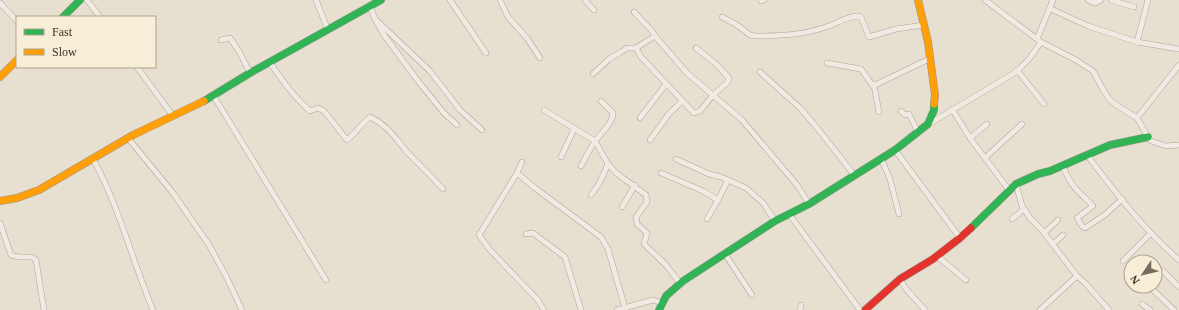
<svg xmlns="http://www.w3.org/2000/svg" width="1179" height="310" viewBox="0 0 1179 310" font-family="'Times New Roman',serif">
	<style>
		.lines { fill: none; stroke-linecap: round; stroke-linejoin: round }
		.street-casing { stroke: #ada599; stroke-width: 6 }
		.fast-casing { stroke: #9c958a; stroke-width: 8 }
		.slow-casing { stroke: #9c958a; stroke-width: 8 }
		.jam-casing { stroke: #9c958a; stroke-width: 8 }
		.street { stroke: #efebe3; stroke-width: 5 }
		.fast { stroke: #30b455; stroke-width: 7 }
		.slow { stroke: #ff9f0a; stroke-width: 7 }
		.jam { stroke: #e5322d; stroke-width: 7 }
	</style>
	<rect width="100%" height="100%" fill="#e7e0d1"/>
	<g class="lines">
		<defs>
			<g id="street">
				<path d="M87 0 100 17"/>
				<path d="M316 0 328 30"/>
				<path d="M450 0 486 53"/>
				<path d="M500 0 508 17 527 38 540 58"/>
				<path d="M585 0 594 10"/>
				<path d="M985 0 1041 42 1076 60 1093 71 1105 93 1110 100 1116 105 1137 118 1148 137 1151 141 1166 146 1179 145"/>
				<path d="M1088 0 1095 3 1101 0"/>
				<path d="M1111 0 1134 7"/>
				<path d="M761 1 764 0"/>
				<path d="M0 3 17 21"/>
				<path d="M370 6 375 19 384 35 418 81 444 113 457 125"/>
				<path d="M1049 8 1088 26 1137 42 1148 0"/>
				<path d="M634 12 652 31 655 36"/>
				<path d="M722 17 737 25 750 35 754 36C781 36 804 35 829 26 837 23 854 13 861 17L869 37 896 29 924 25"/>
				<path d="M375 19 430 71 460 110 482 130"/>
				<path d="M1037 39 1053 0"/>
				<path d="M221 40 230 38 240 53 250 73"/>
				<path d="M1137 42 1179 49"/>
				<path d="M636 48 641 57 694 113 700 111 713 95 727 83 729 78 717 65 696 48"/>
				<path d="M270 63C282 80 294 97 310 111L318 108 324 111 347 140C356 133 361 124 370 117 389 126 395 138 408 153 420 165 432 177 443 189"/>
				<path d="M827 63 861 69 873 86 929 59"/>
				<path d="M137 67 173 116"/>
				<path d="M1017 70 1044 104"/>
				<path d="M760 72 800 108 818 129 855 176"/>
				<path d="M593 74 609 59 621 52 627 48H636L655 36 687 73 742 120 797 185 809 204"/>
				<path d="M874 85 879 112"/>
				<path d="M213 95 326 280"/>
				<path d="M952 109 970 138 1009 190"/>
				<path d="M544 110 595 141 608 164 616 173 646 195 647 202 636 217 637 224 647 233 644 244 666 265 680 283"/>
				<path d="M901 111 905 115 909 114 918 132"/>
				<path d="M640 118 666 84"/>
				<path d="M1137 118 1179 65"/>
				<path d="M929 124 1016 72 1029 59 1041 42"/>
				<path d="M128 138 173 193 209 245 226 276 242 310"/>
				<path d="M970 138 987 124"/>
				<path d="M650 140 668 115 682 101"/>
				<path d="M895 150 960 238"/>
				<path d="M1087 155C1115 192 1144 230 1179 260"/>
				<path d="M561 157 574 129"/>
				<path d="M986 157 1022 124"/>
				<path d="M881 158 890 179 899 214"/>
				<path d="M93 159C119 206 132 260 153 310"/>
				<path d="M676 159 709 174 721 177 746 188 763 203 775 221"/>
				<path d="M522 162 517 173 535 188 601 237 608 249 625 308"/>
				<path d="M581 166C586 157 590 148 596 140 602 132 613 123 613 113L601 101"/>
				<path d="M1063 166C1071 187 1078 191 1093 206L1077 218 1082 226 1085 228 1106 214 1122 199"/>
				<path d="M517 173 479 235 490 250 537 299 544 310"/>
				<path d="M661 173 703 191 718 200 728 180"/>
				<path d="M1016 184 1022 206 1030 218 1041 229 1077 276 1086 284 1109 310"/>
				<path d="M591 195 599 184 608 164"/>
				<path d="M622 207 635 185"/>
				<path d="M789 214 860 310"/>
				<path d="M707 219 718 200"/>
				<path d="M1012 219 1024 209"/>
				<path d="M0 223 11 255C18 258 24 257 32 257L36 260 44 310"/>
				<path d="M1044 233 1058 220"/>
				<path d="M526 234 533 233 565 257 581 310"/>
				<path d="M1053 244 1063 235"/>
				<path d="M725 254 752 295"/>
				<path d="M937 256 966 280"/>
				<path d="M1123 261 1151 233"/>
				<path d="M1163 271 1179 287"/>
				<path d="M900 279 906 289 925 310"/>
				<path d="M1149 286 1174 310"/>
				<path d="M1142 304 1150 310"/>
				<path d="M617 310 653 300 662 303"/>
				<path d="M800 310 801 305"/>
				<path d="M1040 310 1077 276"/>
			</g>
			<g id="fast">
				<path d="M63 17 80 0"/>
				<path d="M204 101 250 73 381 0"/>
				<path d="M971 228 1016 184 1038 174 1050 171 1110 145 1148 137"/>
				<path d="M659 310 666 296 683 281 775 221 809 204 895 150 928 124 934 110V104"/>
			</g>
			<g id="slow">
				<path d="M918 0 928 42 935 95 934 104"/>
				<path d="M0 77 17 60"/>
				<path d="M0 201 17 198 39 190 133 135 204 101"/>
			</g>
			<path id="jam" d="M865 310 900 279 933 259 960 238 971 228"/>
		</defs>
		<use href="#street" class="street-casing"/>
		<use href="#fast" class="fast-casing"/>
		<use href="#slow" class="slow-casing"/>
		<use href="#jam" class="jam-casing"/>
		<use href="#street" class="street"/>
		<use href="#fast" class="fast"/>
		<use href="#slow" class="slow"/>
		<use href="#jam" class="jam"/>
	</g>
	<rect x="16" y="16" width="140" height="52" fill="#f7eed8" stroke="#ada18e"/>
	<rect x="24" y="29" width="20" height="6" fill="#30b455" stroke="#ada18e"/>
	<text x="52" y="36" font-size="12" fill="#3d2e20">Fast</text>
	<rect x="24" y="49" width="20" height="6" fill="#ff9f0a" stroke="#ada18e"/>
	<text x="52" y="56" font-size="12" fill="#3d2e20">Slow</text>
	<g transform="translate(1143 274) rotate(235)"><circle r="19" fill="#f7eed8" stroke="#ada18e"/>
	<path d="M0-3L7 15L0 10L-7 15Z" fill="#786c5e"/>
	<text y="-6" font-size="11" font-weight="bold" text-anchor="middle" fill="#3d2e20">N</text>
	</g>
</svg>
